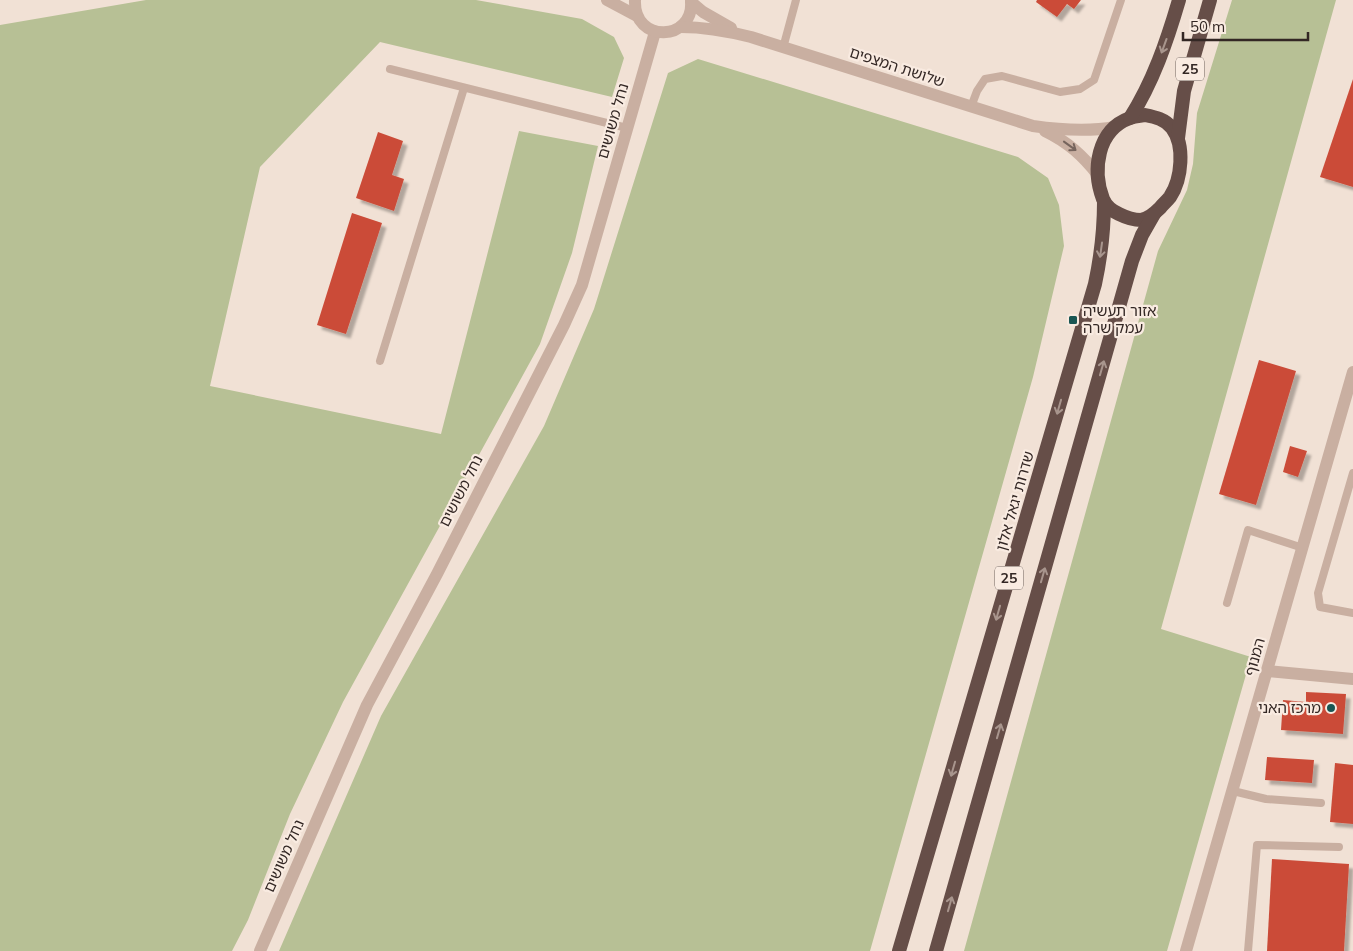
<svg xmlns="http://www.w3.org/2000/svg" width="1353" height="951" viewBox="0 0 1353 951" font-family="Mulish,'Noto Sans Hebrew',sans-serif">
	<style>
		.green { fill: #b7c095 }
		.building { fill: #cb4c39; filter: url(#shadow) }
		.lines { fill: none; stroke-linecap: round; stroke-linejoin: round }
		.service { stroke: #c9afa1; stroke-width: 8 }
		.minor { stroke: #c9afa1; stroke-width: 12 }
		.tertiary { stroke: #c9afa1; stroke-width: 12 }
		.trunk { stroke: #664e48; stroke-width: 14 }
		.oneway { stroke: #a8958d }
		.oneway2 { stroke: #76645c }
		.poi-dot { fill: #195653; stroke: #f9ebe1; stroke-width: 2 }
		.labels { text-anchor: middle; stroke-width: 4.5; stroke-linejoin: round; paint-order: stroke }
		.shield { fill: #f9ebe1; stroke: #6e625d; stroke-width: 1 }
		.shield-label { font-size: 14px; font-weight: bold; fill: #332724 }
		.street-label { font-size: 15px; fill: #332724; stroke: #f9ebe1 }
		.poi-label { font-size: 15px; fill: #332724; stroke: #f9ebe1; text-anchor: start }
	</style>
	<defs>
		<filter id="shadow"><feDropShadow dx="4.5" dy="4.5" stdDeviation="1" flood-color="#0004"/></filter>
	</defs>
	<rect width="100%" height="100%" fill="#f1e1d5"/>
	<g class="green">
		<path d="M146 0H476L582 19 614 37 624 58 612 97 380 42 260 167 210 386 441 434 519 131 598 146 572 253 540 344 343 702 290 814 248 920 232 951H0V25Z"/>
		<path d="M1232 0H1336L1161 629 1251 657 1167 951H964L1158 251 1187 190 1193 164 1197 113Z"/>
		<path d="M698 59 1018 157 1048 178 1059 205 1064 246 1033 377 870 951H279L381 716 544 426 594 309 668 73Z"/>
	</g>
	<g class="building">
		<path d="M1037 0H1081L1074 9 1067 4 1057 17 1036 2Z"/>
		<path d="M1353 79V187L1320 177Z"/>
		<path d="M378 132 403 141 392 175 404 179 394 211 356 198Z"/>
		<path d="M352 213 382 223 346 334 317 325Z"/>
		<path d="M1259 360 1296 371 1256 505 1219 494Z"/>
		<path d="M1290 446 1307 451 1298 477 1283 472Z"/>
		<path d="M1306 692 1346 694 1343 734 1281 730 1283 700 1306 702Z"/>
		<path d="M1267 757 1314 760 1312 783 1265 780Z"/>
		<path d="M1335 763 1353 765V824L1330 822Z"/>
		<path d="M1272 859 1349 864 1344 951H1267Z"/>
	</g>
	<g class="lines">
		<g class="service">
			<path d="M783 48 796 0"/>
			<path d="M390 69 627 128"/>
			<path d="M971 107 977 91 985 79 1002 76 1060 92 1080 89 1094 80 1121 0"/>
			<path d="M380 361 464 88"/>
			<path d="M1353 473 1318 593 1320 607 1353 613"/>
			<path d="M1227 603 1248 530 1303 548"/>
			<path d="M1233 791 1266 799 1321 803"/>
			<path d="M1248 951 1257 845 1339 847"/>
		</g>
		<g class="minor">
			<path d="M1268 671 1353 679"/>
			<path d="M260 951 367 705 437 574 564 325 582 285 655 32"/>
			<path d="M1186 951 1353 372"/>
		</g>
		<g class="tertiary">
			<path d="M607 0 637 16"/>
			<path d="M635 0C633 44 695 42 691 0"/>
			<path d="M691 2 703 12 731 28"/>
			<path d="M681 27C705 27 727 31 751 37L1033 126C1061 130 1088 132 1115 127"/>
			<path d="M1045 131C1068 142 1083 156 1098 175"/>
		</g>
		<g class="trunk">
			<path d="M1145 115C1155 117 1165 119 1172 128 1185 145 1182 179 1170 197 1167 201 1163 204 1160 208 1155 213 1148 219 1141 220 1134 220 1125 217 1119 214 1112 211 1106 206 1103 199 1092 170 1097 130 1130 118 1135 116 1140 116 1145 115Z"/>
			<path d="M1130 118C1153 82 1167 41 1179 0"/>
			<path d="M1178 138 1184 91 1210 0"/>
			<path d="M899 951 1095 284C1101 256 1104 230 1104 202"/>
			<path d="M936 951 1132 261 1142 235 1154 214"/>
		</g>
	</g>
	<defs><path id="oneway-shaft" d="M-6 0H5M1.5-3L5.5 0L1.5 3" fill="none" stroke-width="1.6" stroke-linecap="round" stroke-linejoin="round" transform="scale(1.25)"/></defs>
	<g class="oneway">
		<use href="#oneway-shaft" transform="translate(1164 46) rotate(110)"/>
		<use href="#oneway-shaft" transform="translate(1101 250) rotate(98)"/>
		<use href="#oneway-shaft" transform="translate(1102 368) rotate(-74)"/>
		<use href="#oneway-shaft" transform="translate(1059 407) rotate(106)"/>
		<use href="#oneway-shaft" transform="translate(1043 575) rotate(-74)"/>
		<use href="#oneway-shaft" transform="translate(998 613) rotate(106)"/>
		<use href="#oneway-shaft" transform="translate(999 731) rotate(-74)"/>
		<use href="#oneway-shaft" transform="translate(953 769) rotate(106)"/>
		<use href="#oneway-shaft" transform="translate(950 904) rotate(-74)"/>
	</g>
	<use class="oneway2" href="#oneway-shaft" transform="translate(1070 146) rotate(36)"/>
	<g class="poi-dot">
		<rect x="1068" y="315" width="10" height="10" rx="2.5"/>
		<circle cx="1331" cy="708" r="5"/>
	</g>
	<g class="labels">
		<g class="shield">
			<rect x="1176" y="57.5" width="28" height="23" rx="4"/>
			<rect x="995" y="566.5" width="28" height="23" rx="4"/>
		</g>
		<g class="shield-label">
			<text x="1190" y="74">25</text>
			<text x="1009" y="583">25</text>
		</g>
		<g class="street-label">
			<text transform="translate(897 67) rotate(18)" y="5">שלושת המצפים</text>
			<text transform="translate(613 121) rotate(-74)" y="5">נחל משושים</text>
			<text transform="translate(461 491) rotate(-63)" y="5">נחל משושים</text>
			<text transform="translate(1015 501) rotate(-74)" y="5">שדרות יגאל אלון</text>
			<text transform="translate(1255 657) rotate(-74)" y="5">המנוף</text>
			<text transform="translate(284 856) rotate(-66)" y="5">נחל משושים</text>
		</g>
		<g class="poi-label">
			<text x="1083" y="316">אזור תעשיה<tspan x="1083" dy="17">עמק שרה</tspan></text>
			<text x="1321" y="713" text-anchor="end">מרכז האני</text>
		</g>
	</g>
	<path d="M1183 32v8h125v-8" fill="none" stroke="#332724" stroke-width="2.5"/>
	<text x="1190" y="32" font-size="15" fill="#332724" stroke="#f9ebe1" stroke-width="4" paint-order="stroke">50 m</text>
</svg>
